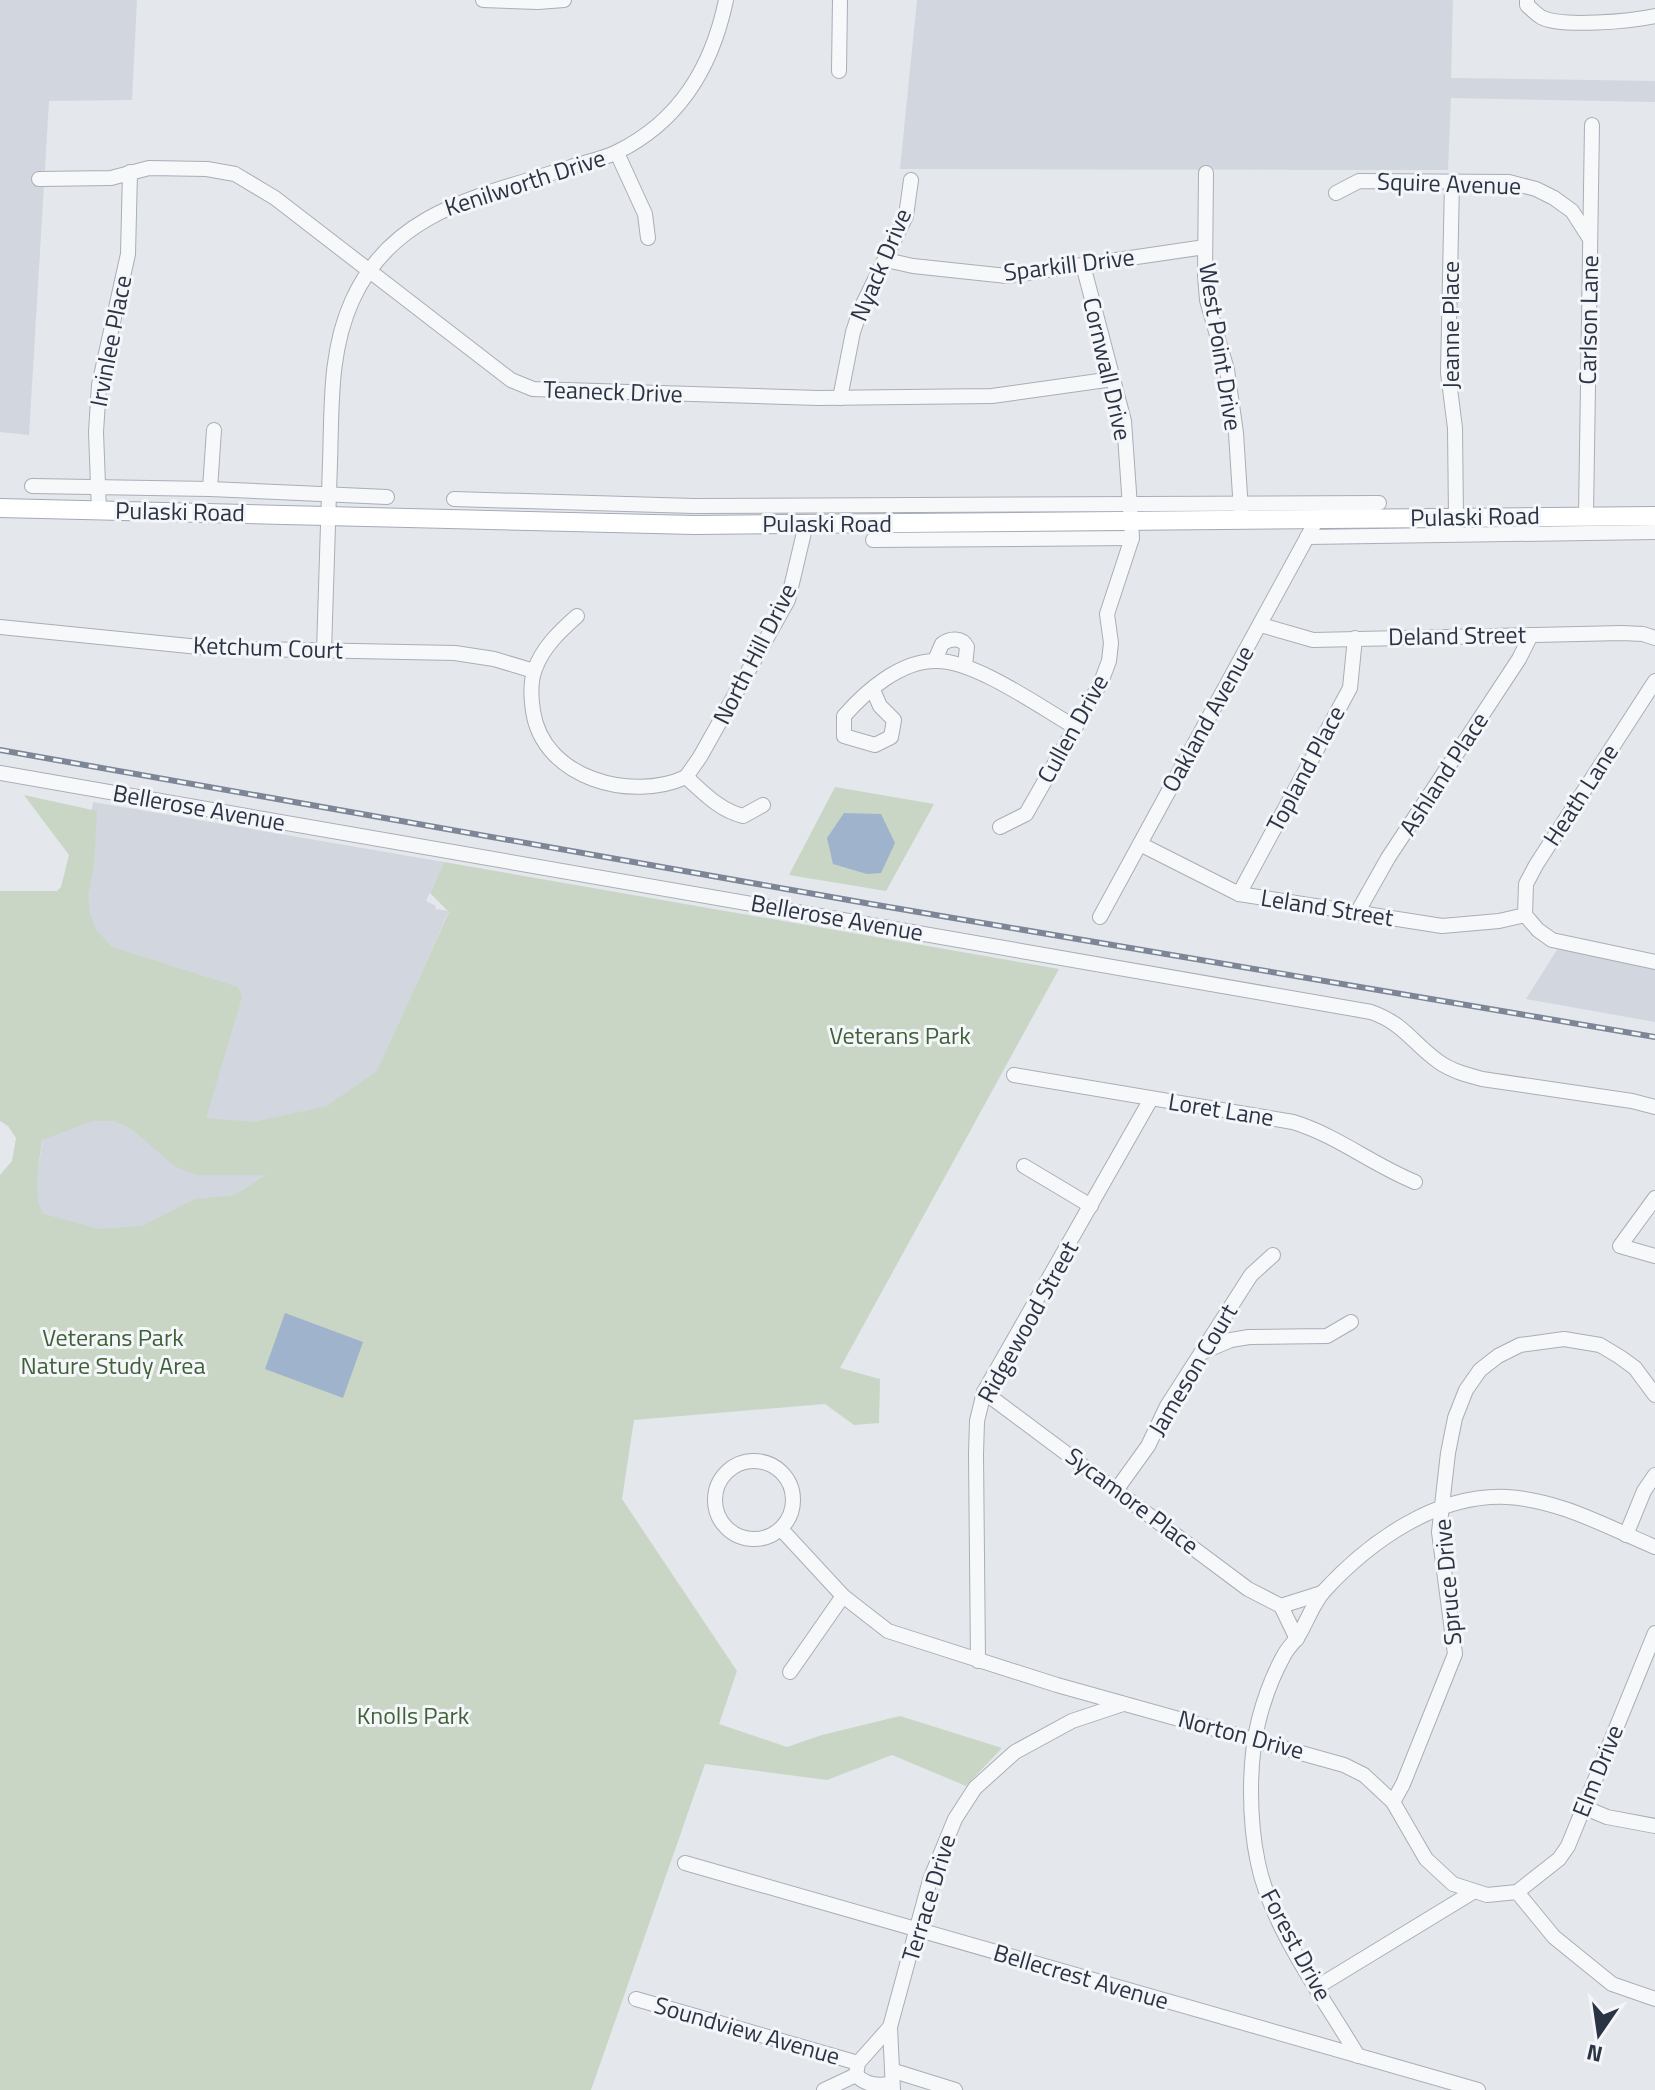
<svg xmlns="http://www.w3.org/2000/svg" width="1655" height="2090" viewBox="0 0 1655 2090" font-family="'Titillium Web',sans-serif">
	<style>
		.built { fill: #d2d6de }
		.green { fill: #c9d6c5; fill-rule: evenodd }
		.water { fill: #9fb4cc }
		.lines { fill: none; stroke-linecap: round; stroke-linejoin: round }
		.minor-casing { stroke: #a9aeb7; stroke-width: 16 }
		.major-casing { stroke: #a3abb8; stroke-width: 20 }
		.minor { stroke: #f7f8fa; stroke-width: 14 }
		.major { stroke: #fff; stroke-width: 18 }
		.rail-casing { stroke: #7d8696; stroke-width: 6 }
		.rail { stroke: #f4f6f9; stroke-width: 3; stroke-dasharray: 9; stroke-linecap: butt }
		.labels { text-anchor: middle; stroke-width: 6; stroke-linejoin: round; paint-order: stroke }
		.street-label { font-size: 24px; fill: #2b3445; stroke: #f4f6f9 }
		.park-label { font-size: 24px; fill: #3f6138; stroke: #f4f6f9 }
	</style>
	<rect width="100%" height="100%" fill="#e4e7ec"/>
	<g class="built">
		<path d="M0 0H137L132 100 49 101 29 435 0 432Z"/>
		<path d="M917 0H1453L1451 78 1655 81V102L1451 98 1448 170 900 169Z"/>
		<path d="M93 802 444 862 426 901 436 906 435 909 449 911 368 1092 271 1256 29 1230Z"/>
		<path d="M1558 948 1655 969V1022L1526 999Z"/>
	</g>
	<g class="green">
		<path d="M835 787 934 804 886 891 789 875Z"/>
		<path d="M24 795 97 811 94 865 88 896 90 914 96 930 112 947 238 987 242 997 206 1118 253 1122 327 1106 377 1071 449 912 430 893 444 862 1059 969 840 1368 880 1379 879 1423 854 1425 825 1404 634 1420 622 1499 737 1671 719 1724 787 1747 822 1735 900 1716 1002 1748 966 1786 892 1755 827 1780 705 1764 591 2090H0V1175L12 1161 16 1138 8 1126 0 1121V891H57L61 887 69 855ZM92 1121H114L130 1128 176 1167 197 1175H266L235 1195 195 1199 142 1226 98 1229 44 1214C31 1200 40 1158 42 1140Z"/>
	</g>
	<g class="water">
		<path d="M844 813 881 814 895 843 881 873 867 874 833 864 827 838Z"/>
		<path d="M285 1313 363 1342 343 1398 265 1369Z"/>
	</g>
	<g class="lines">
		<defs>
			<g id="minor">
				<path d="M483 0 538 2 564 0"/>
				<path d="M1527 0V5C1531 9 1536 14 1541 17 1561 28 1632 21 1655 16"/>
				<path d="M839 71 840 0"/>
				<path d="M617 153 645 214 648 238"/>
				<path d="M1206 173 1205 275 1207 300 1227 370 1236 433 1241 511"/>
				<path d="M39 179 111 178 149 168 207 169 235 174 275 198 511 380 533 389 818 398 992 396 1113 379"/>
				<path d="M1452 182 1448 373 1455 428 1456 516"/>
				<path d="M1336 193 1359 181 1509 182 1536 189 1554 198 1572 211 1590 239"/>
				<path d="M886 260 913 266 1007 276 1205 247"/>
				<path d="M840 398 853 332 861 308 906 216 911 180"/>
				<path d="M32 486 210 489 387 497"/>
				<path d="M210 489 214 430"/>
				<path d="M454 499 694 506 1379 503"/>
				<path d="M99 511 96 432 99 385 128 254 130 172"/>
				<path d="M1586 515 1592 125"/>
				<path d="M1307 537 1655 532"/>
				<path d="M873 540 1132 538"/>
				<path d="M577 616C560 631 543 647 535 669 530 682 531 698 533 711 543 779 632 802 686 777"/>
				<path d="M1261 625 1313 640 1622 633 1643 634 1655 638"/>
				<path d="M0 627 209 648 455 653 494 659 534 671"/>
				<path d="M324 651C326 588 328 525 330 462 332 407 329 352 352 301 393 209 485 195 571 167 586 162 603 159 617 152 680 121 712 67 726 0"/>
				<path d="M935 660 942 644C950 638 962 637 967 647L965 665"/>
				<path d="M873 690 880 706 894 720 891 737 875 745 844 736V716C866 691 901 660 937 661 976 661 1040 707 1075 727"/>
				<path d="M0 773 1371 1012C1405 1024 1412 1043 1439 1062 1452 1071 1467 1075 1482 1079L1632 1101 1655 1107"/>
				<path d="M686 777 700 757 788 600 806 524"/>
				<path d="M686 777C704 793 719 810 743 816L763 805"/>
				<path d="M1000 827 1026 814 1101 682 1109 661 1111 643 1107 614 1132 538 1131 521 1124 421 1083 265"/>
				<path d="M1140 844 1239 894 1442 926 1499 921 1525 915"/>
				<path d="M1239 894 1350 688 1355 638"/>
				<path d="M1357 913 1388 858 1519 659 1531 635"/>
				<path d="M1525 915 1526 884 1536 865 1655 681"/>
				<path d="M1525 915 1538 930 1552 940 1655 962"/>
				<path d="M1100 917 1316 521"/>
				<path d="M1014 1075 1293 1122C1336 1135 1373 1165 1415 1182"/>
				<path d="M1024 1166 1091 1206"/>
				<path d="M1655 1198 1620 1246 1655 1256"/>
				<path d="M1203 1352 1231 1340 1249 1337 1327 1336 1351 1322"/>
				<path d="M984 1392 1248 1589 1281 1606 1297 1639"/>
				<circle cx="754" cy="1500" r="39"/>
				<path d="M1117 1489 1148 1446 1167 1406 1251 1275 1273 1255"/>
				<path d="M781 1529 843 1596 888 1631 1057 1685 1344 1765 1364 1775 1393 1802 1426 1859 1453 1884 1487 1895 1517 1892 1554 1937 1612 1984 1655 1999"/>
				<path d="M1626 1535 1644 1491 1655 1475"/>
				<path d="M1281 1606 1322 1593"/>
				<path d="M978 1661 976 1454 977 1421 984 1392 1151 1099"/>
				<path d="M790 1672 843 1596"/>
				<path d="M1393 1802 1403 1784 1455 1654 1439 1532 1448 1453 1455 1418 1466 1390 1480 1370 1498 1356 1520 1345 1564 1339 1600 1345 1620 1357 1635 1368 1655 1395"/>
				<path d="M1583 1807 1607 1817 1655 1826"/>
				<path d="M685 1863 1478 2090"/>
				<path d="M1517 1892 1559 1859 1568 1846 1655 1633"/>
				<path d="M1317 1987 1473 1892"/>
				<path d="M636 1999 858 2063"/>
				<path d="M1358 2056C1324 1999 1271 1927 1258 1863 1249 1821 1248 1762 1259 1719 1264 1700 1273 1675 1283 1657 1287 1648 1295 1642 1300 1633 1308 1619 1314 1602 1324 1591 1370 1541 1436 1494 1507 1497 1560 1500 1607 1527 1655 1547"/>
				<path d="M894 2071 955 2090"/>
				<path d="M856 2075 858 2063 890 2027"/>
				<path d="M856 2075C866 2085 878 2087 892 2083"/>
				<path d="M824 2090 856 2075"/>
				<path d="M893 2090 890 2027 930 1880 955 1819 975 1788 1015 1752 1072 1721 1123 1704"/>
			</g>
			<path id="major" d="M0 508 695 525 1655 516"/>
		</defs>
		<use href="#minor" class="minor-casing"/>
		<use href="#major" class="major-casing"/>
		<use href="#minor" class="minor"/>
		<use href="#major" class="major"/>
		<defs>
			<path id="rail" d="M0 750 871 904 1655 1037"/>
		</defs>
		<use href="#rail" class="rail-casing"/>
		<use href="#rail" class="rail"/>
	</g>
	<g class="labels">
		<g class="street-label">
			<text transform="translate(525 183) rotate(-18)" y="8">Kenilworth Drive</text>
			<text transform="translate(1449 184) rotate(2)" y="8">Squire Avenue</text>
			<text transform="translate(881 265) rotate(-67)" y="8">Nyack Drive</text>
			<text transform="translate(1069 265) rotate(-7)" y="8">Sparkill Drive</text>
			<text transform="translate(1589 320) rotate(-89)" y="8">Carlson Lane</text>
			<text transform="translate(1451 325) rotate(-90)" y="8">Jeanne Place</text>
			<text transform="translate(111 341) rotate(-79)" y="8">Irvinlee Place</text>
			<text transform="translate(1220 347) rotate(81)" y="8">West Point Drive</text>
			<text transform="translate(1107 369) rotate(77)" y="8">Cornwall Drive</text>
			<text transform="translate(613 392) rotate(2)" y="8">Teaneck Drive</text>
			<text transform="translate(180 512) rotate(1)" y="8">Pulaski Road</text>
			<text transform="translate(1475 517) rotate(-1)" y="8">Pulaski Road</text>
			<text x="827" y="532">Pulaski Road</text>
			<text transform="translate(1457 636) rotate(-1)" y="8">Deland Street</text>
			<text transform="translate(268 648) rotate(2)" y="8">Ketchum Court</text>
			<text transform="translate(755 654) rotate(-63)" y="8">North Hill Drive</text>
			<text transform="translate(1208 719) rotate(-61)" y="8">Oakland Avenue</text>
			<text transform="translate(1073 729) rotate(-61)" y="8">Cullen Drive</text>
			<text transform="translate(1306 769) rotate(-62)" y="8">Topland Place</text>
			<text transform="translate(1444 774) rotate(-57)" y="8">Ashland Place</text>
			<text transform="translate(1581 795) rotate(-57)" y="8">Heath Lane</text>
			<text transform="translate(199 808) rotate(10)" y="8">Bellerose Avenue</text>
			<text transform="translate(1327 908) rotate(9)" y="8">Leland Street</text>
			<text transform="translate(837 918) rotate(10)" y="8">Bellerose Avenue</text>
			<text transform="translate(1221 1110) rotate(9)" y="8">Loret Lane</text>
			<text transform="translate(1028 1322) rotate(-61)" y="8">Ridgewood Street</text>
			<text transform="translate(1193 1370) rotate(-59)" y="8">Jameson Court</text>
			<text transform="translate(1132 1501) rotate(37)" y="8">Sycamore Place</text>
			<text transform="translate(1448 1582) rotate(-95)" y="8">Spruce Drive</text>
			<text transform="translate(1241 1735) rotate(15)" y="8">Norton Drive</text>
			<text transform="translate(1598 1771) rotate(-68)" y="8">Elm Drive</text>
			<text transform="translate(929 1898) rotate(-73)" y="8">Terrace Drive</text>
			<text transform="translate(1296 1945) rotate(62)" y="8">Forest Drive</text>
			<text transform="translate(1081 1977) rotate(16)" y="8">Bellecrest Avenue</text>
			<text transform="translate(747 2031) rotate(16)" y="8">Soundview Avenue</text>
		</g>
		<g class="park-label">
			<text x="900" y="1044">Veterans Park</text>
			<text x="113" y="1346">Veterans Park<tspan x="113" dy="28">Nature Study Area</tspan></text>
			<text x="413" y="1724">Knolls Park</text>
		</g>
	</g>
	<g transform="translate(1599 2034) rotate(193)" stroke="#f4f6f9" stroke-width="6" paint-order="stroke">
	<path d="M0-6L14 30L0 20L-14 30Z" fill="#2b3445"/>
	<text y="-12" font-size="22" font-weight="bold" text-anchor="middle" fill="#2b3445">N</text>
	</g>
</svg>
